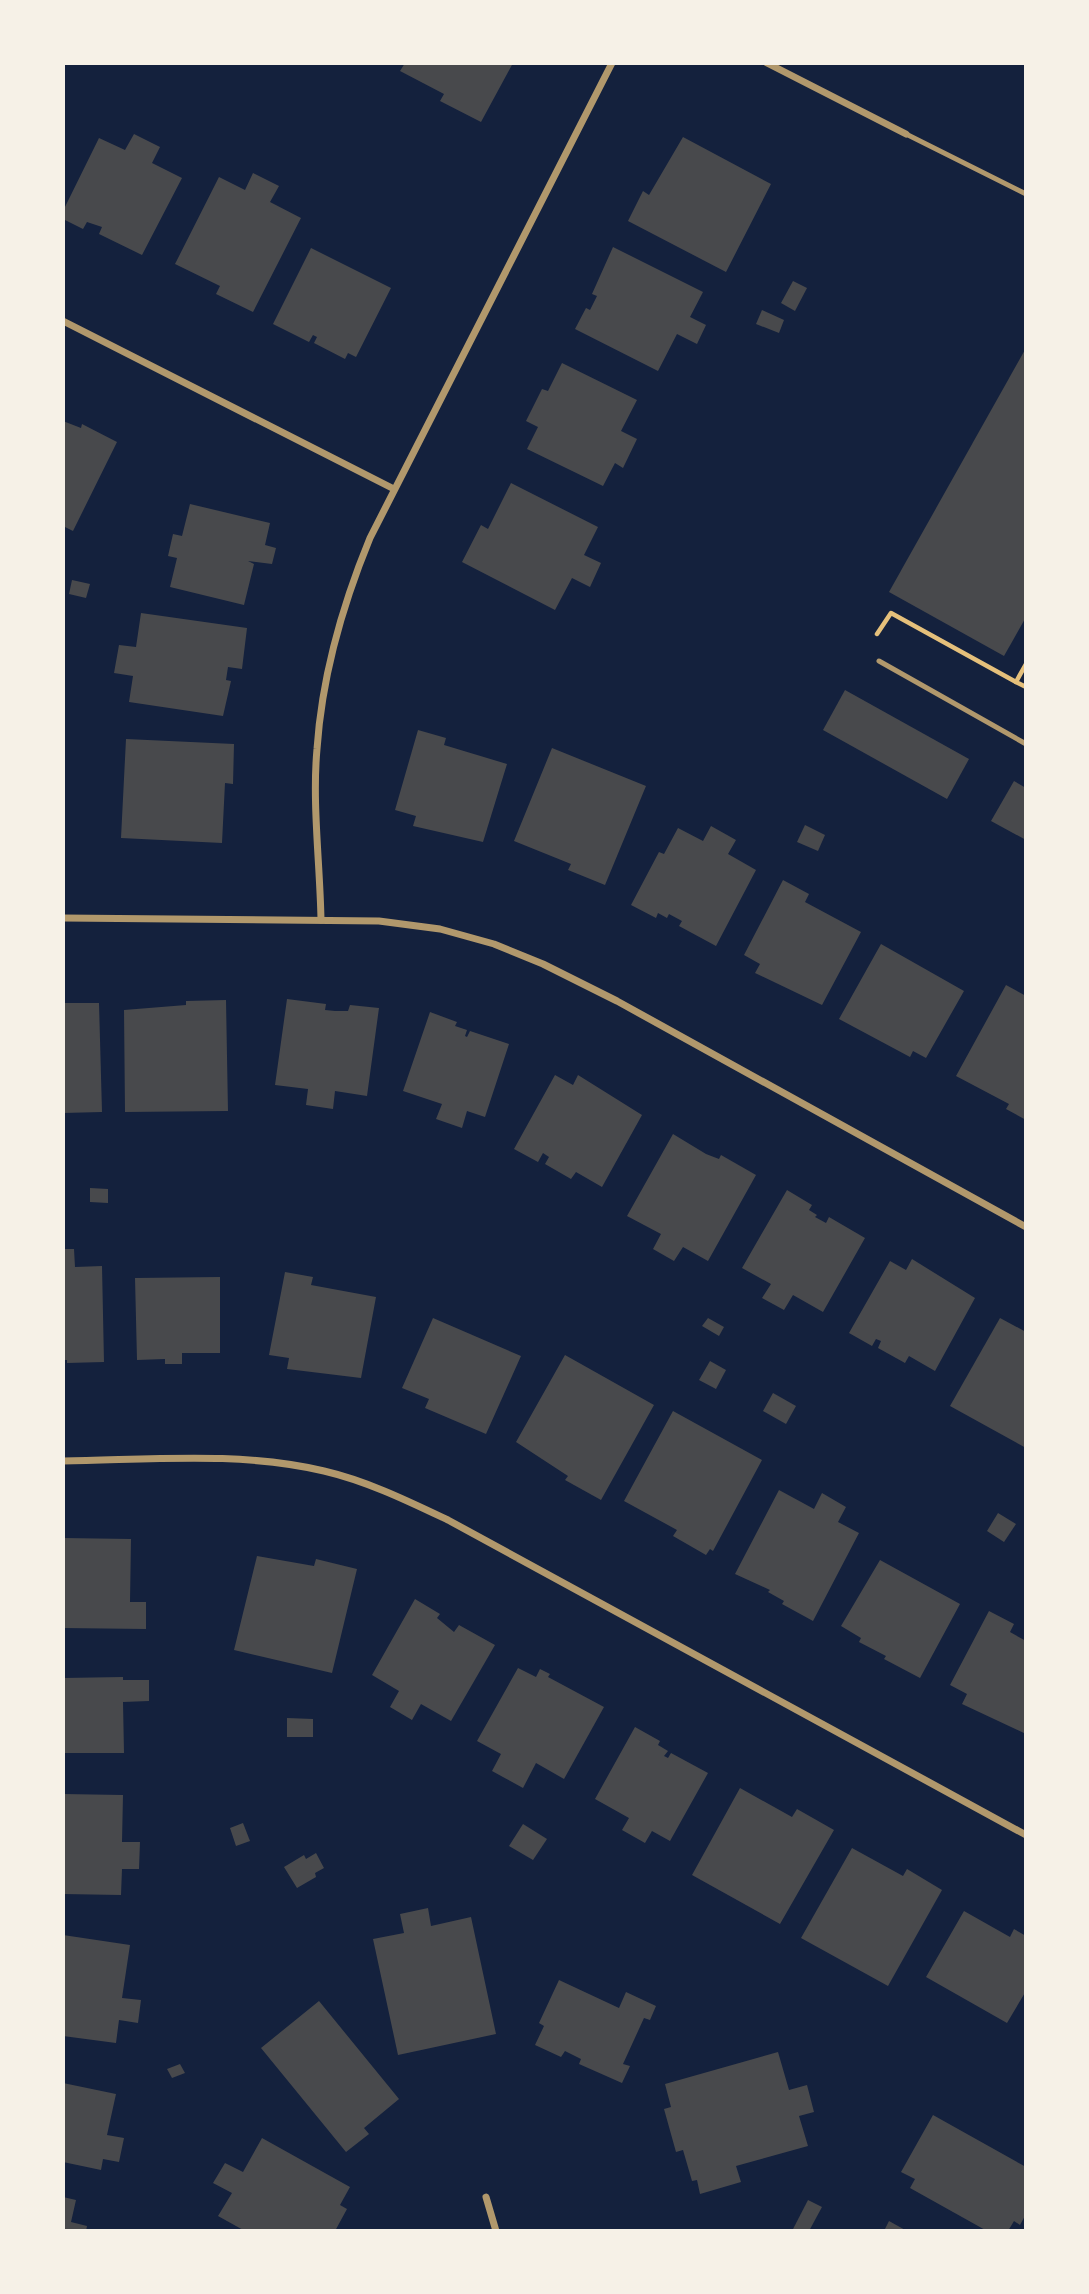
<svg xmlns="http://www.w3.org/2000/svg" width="1089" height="2294" viewBox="0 0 1089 2294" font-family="'DejaVu Sans',sans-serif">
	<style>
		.building { fill: #48494c }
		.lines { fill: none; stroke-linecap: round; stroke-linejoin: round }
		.path { stroke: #e5c07b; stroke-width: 4.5 }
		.service { stroke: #b1986c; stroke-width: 5 }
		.minor { stroke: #b1986c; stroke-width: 7 }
	</style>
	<rect width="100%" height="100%" fill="#14213d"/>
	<g class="building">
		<path d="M405 63H513L481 122 440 101 444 94 400 71Z"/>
		<path d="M134 134 160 147 152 163 182 178 142 255 99 234 102 227 87 222 83 229 63 219V211L99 138 125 150Z"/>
		<path d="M683 137 771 184 726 272 628 221 643 191 649 195Z"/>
		<path d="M253 173 279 186 270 202 301 218 253 312 216 294 220 286 175 264 219 177 245 190Z"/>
		<path d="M613 247 703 292 690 317 706 325 697 344 677 334 658 371 575 329 586 308 590 310 597 296 592 294Z"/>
		<path d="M311 248 391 288 356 357 348 353 345 359 314 343 317 337 313 335 309 342 273 324Z"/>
		<path d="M793 281 807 288 795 311 781 303Z"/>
		<path d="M762 310 784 320 779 333 756 324Z"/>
		<path d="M1026 348V617L1004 656 889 592Z"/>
		<path d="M562 363 637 400 621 431 637 439 623 468 615 463 603 486 527 449 538 427 526 421 542 389 548 391Z"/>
		<path d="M63 421 81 428 82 424 117 442 73 531 63 526Z"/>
		<path d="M511 483 598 527 584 555 601 563 590 587 572 578 555 610 462 562 481 525 488 529Z"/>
		<path d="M190 504 270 523 265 545 276 548 272 564 248 561 254 564 244 605 170 587 177 558 168 556 173 534 182 536Z"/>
		<path d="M72 580 90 584 86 598 69 594Z"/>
		<path d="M141 613 247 628 242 669 228 667 226 680 231 681 223 716 129 702 133 676 114 673 119 645 136 647Z"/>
		<path d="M845 690 969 759 947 799 823 730Z"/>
		<path d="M418 730 446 738 444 745 507 764 483 842 413 826 416 816 395 810Z"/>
		<path d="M126 739 234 744 233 784 225 783 222 843 121 838Z"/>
		<path d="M552 748 646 786 605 885 568 870 571 864 514 841Z"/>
		<path d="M1014 781 1026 788V840L991 821Z"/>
		<path d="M805 825 825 835 818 851 797 842Z"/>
		<path d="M711 826 736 840 728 854 756 870 716 946 679 926 682 921 669 914 667 918 658 913 656 918 631 905 659 852 664 854 678 828 703 841Z"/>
		<path d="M783 880 809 894 805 902 861 932 822 1005 755 973 760 964 744 955Z"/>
		<path d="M881 944 964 991 926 1058 913 1051 910 1057 839 1019Z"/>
		<path d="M1006 985 1026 996V1120L1006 1109 1009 1104 956 1076Z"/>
		<path d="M287 999 326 1004 325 1010 335 1011H348L350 1005 379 1008 367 1096 335 1091 333 1109 306 1105 308 1089 275 1085Z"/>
		<path d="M226 1000 228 1111 125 1112 124 1010 186 1005V1001Z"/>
		<path d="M63 1003H99L102 1112 63 1113Z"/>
		<path d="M430 1012 457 1022 455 1026 467 1030 465 1036 467 1037 470 1031 509 1044 485 1117 467 1111 462 1128 436 1119 442 1104 403 1091Z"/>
		<path d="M555 1075 573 1085 578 1075 642 1115 602 1187 576 1172 571 1179 545 1164 549 1157 543 1153 538 1162 514 1149Z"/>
		<path d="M673 1134 706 1154 719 1159 721 1155 756 1175 708 1261 683 1247 674 1261 653 1249 661 1234 627 1216Z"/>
		<path d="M90 1188 108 1189V1203L90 1202Z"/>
		<path d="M787 1190 812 1205 809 1210 817 1215 815 1217 826 1223 829 1217 865 1238 823 1312 793 1295 784 1310 762 1298 771 1284 742 1268Z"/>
		<path d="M63 1249H74L75 1267 102 1266 104 1362 67 1363V1360H63Z"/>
		<path d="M912 1259 975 1298 935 1371 909 1356 905 1363 878 1348 881 1341 876 1339 872 1346 849 1333 890 1261 906 1270Z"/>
		<path d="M285 1272 313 1277 311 1285 376 1297 361 1378 287 1369 289 1358 269 1355Z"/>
		<path d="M220 1277V1353H182V1364H165V1359L137 1360 135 1278Z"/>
		<path d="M433 1318 521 1356 486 1434 425 1408 429 1399 402 1388Z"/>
		<path d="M708 1318 724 1327 719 1336 702 1326Z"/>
		<path d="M1000 1318 1026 1332V1448L950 1406Z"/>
		<path d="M565 1355 654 1405 601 1500 565 1480 568 1476 516 1442Z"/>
		<path d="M710 1361 726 1370 716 1389 699 1380Z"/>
		<path d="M773 1393 796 1406 786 1424 763 1411Z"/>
		<path d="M673 1411 762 1460 713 1551 710 1549 706 1555 673 1536 677 1530 624 1501Z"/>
		<path d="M779 1490 814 1509 822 1493 846 1507 838 1522 859 1533 813 1621 782 1604 784 1601 768 1592 770 1590 735 1574Z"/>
		<path d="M998 1513 1016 1524 1004 1542 987 1531Z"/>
		<path d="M63 1538 131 1539 130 1602H146V1629L63 1628Z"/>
		<path d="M257 1556 314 1566 316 1559 357 1569 332 1673 234 1650Z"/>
		<path d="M880 1560 960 1604 920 1678 884 1659 886 1656 859 1642 861 1638 841 1626Z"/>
		<path d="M415 1599 440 1614 437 1618 454 1632 459 1625 495 1645 451 1721 421 1704 412 1720 390 1707 399 1691 372 1675Z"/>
		<path d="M989 1611 1014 1624 1010 1632 1026 1641V1734L962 1704 967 1694 950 1685Z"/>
		<path d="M518 1668 536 1677 540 1669 550 1674 548 1677 604 1707 564 1779 536 1763 523 1788 492 1771 501 1754 477 1741Z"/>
		<path d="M123 1677V1680H149V1701L123 1702 124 1753H63V1678Z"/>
		<path d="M287 1718 313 1719V1737H287Z"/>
		<path d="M635 1727 660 1741 658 1745 668 1751 664 1756 668 1758 671 1753 708 1773 670 1841 652 1831 645 1843 622 1830 629 1818 595 1799Z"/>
		<path d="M740 1788 792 1817 797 1809 834 1830 780 1924 692 1875Z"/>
		<path d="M63 1794 123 1795 122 1842H140L139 1869H122L121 1895 63 1894Z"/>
		<path d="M243 1823 250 1841 236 1846 230 1828Z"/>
		<path d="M523 1824 547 1839 533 1860 509 1846Z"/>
		<path d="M852 1848 903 1876 907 1869 942 1890 888 1986 801 1938Z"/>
		<path d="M316 1853 324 1868 315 1873 316 1877 297 1888 284 1867 304 1855 306 1859Z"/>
		<path d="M428 1908 431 1926 471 1917 496 2034 398 2055 373 1939 404 1933 400 1914Z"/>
		<path d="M964 1911 1010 1937 1014 1929 1026 1936V1991L1007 2023 926 1977Z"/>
		<path d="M63 1935 130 1945 122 1998 141 2000 138 2023 119 2020 116 2043 63 2036Z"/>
		<path d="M559 1980 619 2008 626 1992 656 2006 650 2020 644 2018 623 2064 630 2066 622 2083 579 2064 581 2059 565 2051 561 2057 535 2045 544 2026 539 2023Z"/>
		<path d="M319 2001 399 2099 364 2128 369 2134 346 2152 261 2048Z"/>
		<path d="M778 2052 789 2090 807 2085 814 2112 799 2116 808 2146 736 2166 741 2182 700 2194 697 2180 692 2181 683 2150 676 2152 664 2109 671 2107 665 2084Z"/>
		<path d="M180 2064 185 2073 172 2078 167 2069Z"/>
		<path d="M63 2083 116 2094 107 2135 124 2138 119 2162 103 2159 101 2170 63 2162Z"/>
		<path d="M933 2115 1026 2167V2214L1020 2225 1014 2221 1008 2231H987L910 2188 915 2179 901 2172Z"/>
		<path d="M262 2138 350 2187 340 2205 347 2209 335 2231H245L218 2216 232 2193 213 2183 225 2163 243 2172Z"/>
		<path d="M63 2197 76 2200 71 2222 87 2226 86 2231H63Z"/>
		<path d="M808 2200 822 2207 809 2231H792Z"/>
		<path d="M889 2221 907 2231H884Z"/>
	</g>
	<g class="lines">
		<g class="path">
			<path d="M877 634 891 613 1016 682"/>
			<path d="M1026 664 1016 682 1026 687"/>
		</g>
		<g class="service">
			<path d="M906 134 1026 194"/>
			<path d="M879 661 1026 744"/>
		</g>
		<g class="minor">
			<path d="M767 63 906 134"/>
			<path d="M63 321 394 489"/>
			<path d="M63 918 379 921 440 929 494 944 543 964 617 1001 1026 1227"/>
			<path d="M321 920C320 864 312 803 317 749 322 675 342 606 370 538L612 63"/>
			<path d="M63 1461C149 1460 240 1451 324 1471 367 1481 408 1501 448 1520L1026 1835"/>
			<path d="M486 2197 496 2231"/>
		</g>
	</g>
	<rect width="1089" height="2294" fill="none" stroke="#f6f1e7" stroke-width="130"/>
</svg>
